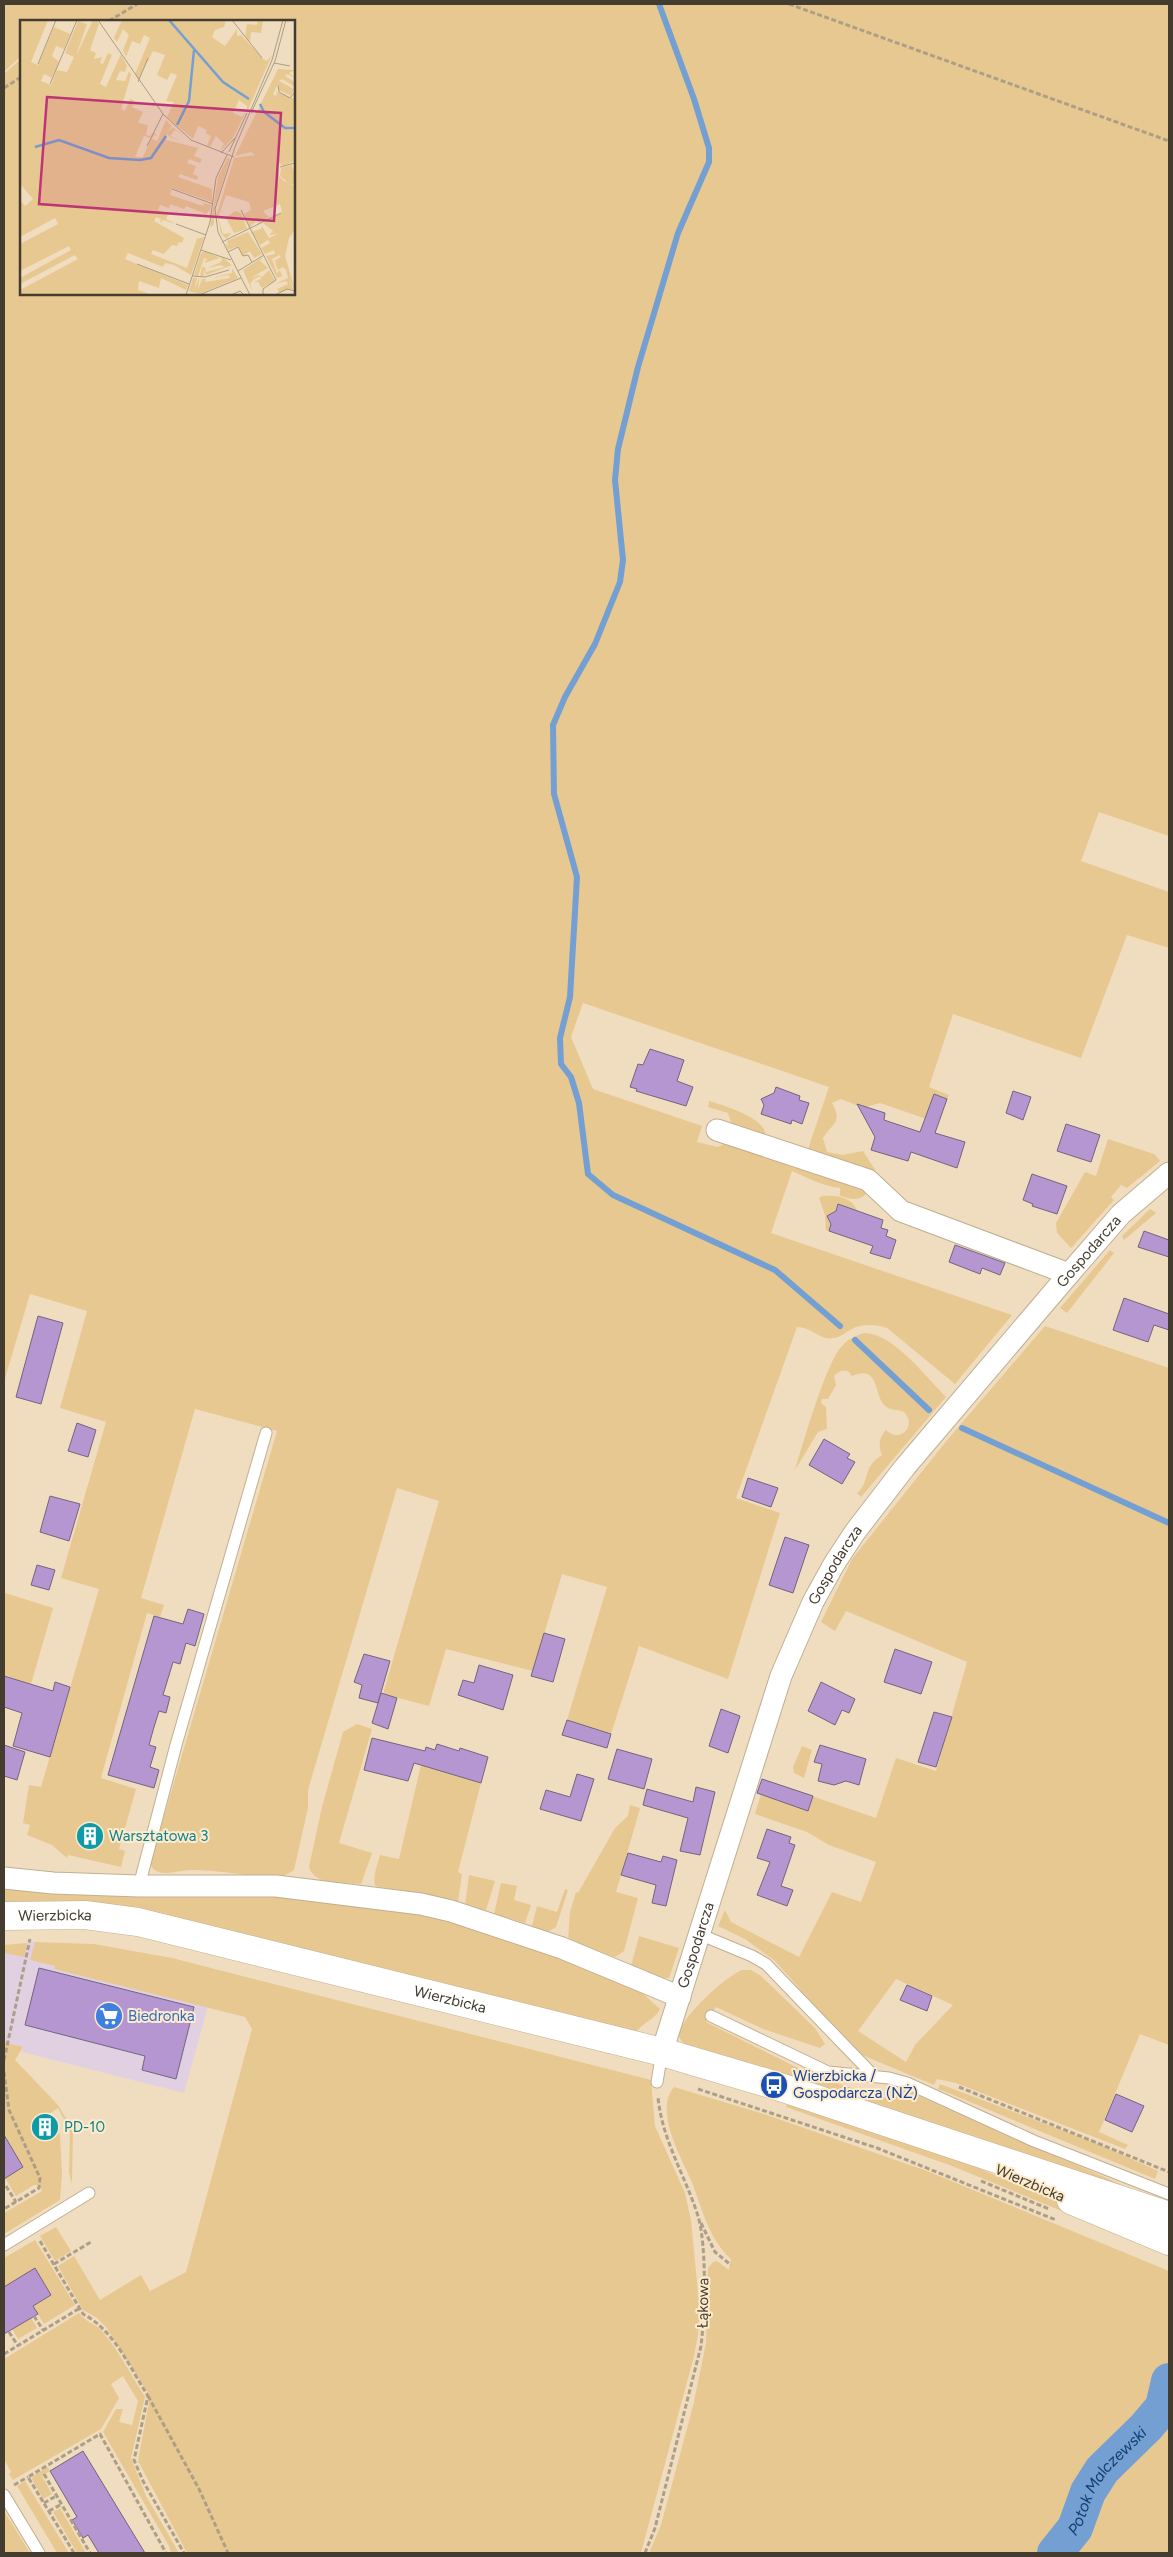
<svg xmlns="http://www.w3.org/2000/svg" width="1173" height="2557" viewBox="0 0 1173 2557" font-family="Figtree,sans-serif">
	<style>
		.commercial { fill: #e0d0e2 }
		.green { fill: #e8c891; fill-rule: evenodd }
		.lines { fill: none; stroke-linecap: round; stroke-linejoin: round }
		.stream { stroke: #739fd3; stroke-width: 6 }
		.river { stroke: #739fd3; stroke-width: 36 }
		.building { fill: #b696d1; stroke: #72647f }
		.lane-casing { stroke: #c0af91; stroke-width: 13 }
		.street-casing { stroke: #c0af91; stroke-width: 23 }
		.secondary-casing { stroke: #c0af91; stroke-width: 29 }
		.path { stroke: #ad9f87; stroke-width: 3; stroke-dasharray: 5 2.5; stroke-linecap: butt }
		.lane { stroke: #fff; stroke-width: 11 }
		.street { stroke: #fff; stroke-width: 21 }
		.secondary { stroke: #fff; stroke-width: 28 }
		.labels { text-anchor: middle; stroke-width: 4; stroke-linejoin: round; paint-order: stroke }
		.street-label { font-size: 15px; fill: #433c2f; stroke: #fdebcc }
		.culture-label { font-size: 15px; fill: #0d838f; stroke: #fdebcc; text-anchor: start }
		.shop-label { font-size: 15px; fill: #366cbe; stroke: #fdebcc; text-anchor: start }
		.transit-label { font-size: 15px; fill: #164399; stroke: #fdebcc; text-anchor: start }
		.water-label { font-size: 16px; font-style: italic; fill: #134071; stroke: #fdebcc }
		.inset-river { fill: none; stroke: #739fd3; stroke-width: 2.5 }
		.inset-road { fill: none; stroke: #ab9d85; stroke-width: 1 }
		.view { fill: #bd3574; fill-opacity: 0.15; stroke: #bd3574; stroke-width: 2.5 }
		.inset-edge { fill: none; stroke: #433c2f; stroke-width: 2.5 }
	</style>
	<rect width="100%" height="100%" fill="#f0ddbf"/>
	<path class="commercial" d="M35 1942 31 1960 55 1966 54 1969 208 2006 184 2093 22 2052 23 2047 4 2042V1953L23 1957 27 1943Z"/>
	<g class="green">
		<path d="M4 4H1169V836L1099 812 1081 861 1169 892V948L1127 935 1081 1058 953 1014 929 1087 949 1095 938 1123 880 1103 863 1108 841 1099 832 1103C843 1123 833 1122 823 1138L827 1152 843 1155 863 1151 877 1173 876 1176 807 1152 829 1087 583 1003 571 1037 593 1089 702 1126 697 1142 718 1147 727 1142 868 1192C859 1202 852 1199 840 1196V1188C822 1186 808 1178 792 1171L771 1233 1012 1315 955 1384 887 1328C877 1325 863 1323 852 1329 846 1332 841 1337 834 1338 820 1341 812 1327 797 1327L736 1498 780 1513 728 1679 639 1646 611 1734 567 1720 607 1587 562 1574 533 1671 446 1649 429 1706 383 1694 439 1501 397 1488 308 1790V1808L294 1870 284 1876C253 1879 221 1869 190 1870 177 1870 158 1880 150 1864L277 1431 195 1409 141 1598 164 1605 160 1617 147 1613 101 1778 136 1789 119 1849 125 1851 121 1867 68 1855 67 1858 52 1845 27 1835 30 1825 23 1823 29 1785 41 1787 99 1589 61 1578 106 1422 60 1408 87 1311 30 1294 4 1382V74L21 59V294H294V21H21V56L4 72Z"/>
		<path d="M709 1101C725 1106 768 1118 766 1138L733 1128 728 1113 708 1107Z"/>
		<path d="M1108 1139 1154 1154 1160 1161 1127 1188 1121 1185 1111 1197 1114 1200 1071 1248 1057 1233 1056 1223 1085 1172 1096 1176Z"/>
		<path d="M823 1196C835 1195 853 1197 857 1211L838 1204 829 1231 826 1230 825 1215 819 1198Z"/>
		<path d="M1150 1209 1156 1213 1124 1240 1122 1236Z"/>
		<path d="M1110 1250 1114 1253 1067 1313 1060 1308Z"/>
		<path d="M1045 1326 1169 1368V2045L1140 2034 1099 2132 1128 2145 1125 2149 956 2083 937 2079 934 2085 862 2055 847 2042 775 1961 745 1939 718 1926 725 1910 731 1922 799 1957 832 1892 861 1902 876 1862 829 1845 807 1832 755 1814 765 1780 876 1818 896 1758 936 1771 967 1662 846 1611 835 1631 821 1622 852 1559 948 1439ZM896 1979 953 2005 915 2045 906 2062 858 2031Z"/>
		<path d="M865 1333C894 1334 926 1377 946 1397L861 1497 857 1493C871 1482 861 1468 882 1455 878 1445 879 1438 886 1430 899 1444 918 1426 904 1412 898 1409 891 1411 885 1406 873 1394 880 1364 852 1376L848 1371C842 1370 838 1371 834 1376L836 1385 828 1399H822L821 1403 826 1407 827 1429 818 1432 795 1470C803 1444 826 1362 842 1346 848 1339 856 1335 865 1333Z"/>
		<path d="M5 1593 53 1608 31 1684 4 1676Z"/>
		<path d="M357 1724 372 1729 339 1843 372 1853 361 1884C344 1883 315 1886 309 1867L322 1807 343 1732Z"/>
		<path d="M802 1746 812 1750 804 1778 794 1773 793 1767Z"/>
		<path d="M421 1765 481 1783 458 1872 462 1874 458 1902 375 1886C373 1875 377 1866 380 1855L399 1859Z"/>
		<path d="M630 1805 640 1808 616 1892 638 1898 624 1951 615 1957 568 1940 570 1912 576 1892 578 1893 615 1828 628 1816Z"/>
		<path d="M469 1875 495 1881 486 1910 465 1905Z"/>
		<path d="M501 1883 517 1886 514 1900 531 1905 525 1923 494 1914Z"/>
		<path d="M4 1888 278 1897 369 1906 431 1917 507 1939 582 1966 641 1992 660 2009C655 2020 641 2023 635 2034L84 1902 4 1904Z"/>
		<path d="M565 1889 568 1890 556 1927 548 1932 532 1926 537 1906 557 1912Z"/>
		<path d="M639 1936 679 1948 669 1978H660L631 1966Z"/>
		<path d="M35 1942 94 1944 172 1958 651 2080 655 2126 685 2193 691 2220 700 2313 698 2335 694 2356 641 2553H187L138 2461 150 2396 106 2327 97 2318 83 2310 58 2266 74 2256 100 2300 141 2275 150 2291 186 2272 252 2029 245 2017 54 1969 55 1966 30 1960Z"/>
		<path d="M27 1943 24 1957 4 1953V1945Z"/>
		<path d="M742 1970H751L761 1976 815 2028 825 2044 820 2048 763 2029 716 2007 706 2022 796 2067 836 2083 892 2100 895 2097 890 2089 905 2090 1157 2200 686 2047 679 2037C678 2019 725 1977 742 1970Z"/>
		<path d="M4 2042 23 2047 15 2060 58 2105 73 2130 72 2184 69 2173 70 2131 58 2108 35 2124 43 2138 57 2130 60 2135 62 2174 60 2200 4 2234V2213L42 2191 40 2185H34L16 2196 5 2178 7 2141 4 2144Z"/>
		<path d="M940 2084 1101 2145 1158 2171 1155 2179 946 2092 938 2089Z"/>
		<path d="M674 2087 767 2115 927 2171 1169 2271V2553H649L661 2525 693 2406 706 2343 708 2268 713 2262 717 2261 729 2270 731 2259C709 2239 703 2212 693 2185 683 2160 653 2112 674 2087Z"/>
		<path d="M788 2101 964 2162 1169 2249V2255L952 2166 786 2107Z"/>
		<path d="M56 2227 71 2251 55 2261 40 2236Z"/>
		<path d="M35 2240 75 2305 44 2324 33 2306 51 2295 35 2268 4 2287V2258Z"/>
		<path d="M27 2310 37 2328 18 2339 8 2322Z"/>
		<path d="M79 2313C84 2321 94 2323 101 2330 118 2349 131 2375 145 2397L131 2458 146 2496 179 2553H171L169 2546 103 2432 116 2409H123L119 2422 132 2425 138 2401 123 2376 111 2384 119 2398 101 2429 13 2480 9 2474 11 2472 4 2459V2359Z"/>
		<path d="M48 2467 50 2471 42 2476 52 2494 43 2499 32 2479 33 2476Z"/>
		<path d="M25 2481 69 2553H57L17 2486Z"/>
		<path d="M60 2508 86 2553H77L53 2512Z"/>
		<path d="M4 2511 30 2553H4Z"/>
	</g>
	<g class="lines">
		<g class="stream">
			<path d="M659 4 694 99 709 148V162L678 233 638 367 618 449 615 480 623 560 620 582 595 644 565 697 553 725 554 794 577 877 570 997 560 1038 561 1064 571 1077 579 1103 588 1174 613 1195 775 1270 840 1326"/>
			<path d="M855 1340 929 1410"/>
			<path d="M962 1428 1169 1523"/>
		</g>
		<path class="river" id="s1" d="M1055 2553 1075 2528 1088 2492 1102 2470 1146 2427 1163 2407 1169 2381"/>
	</g>
	<g class="building">
		<path d="M650 1049 684 1060 677 1081 693 1087 686 1106 636 1091 637 1089 630 1087 638 1064 643 1065Z"/>
		<path d="M776 1087 800 1096 799 1100 809 1103 802 1124 792 1120 791 1124 761 1114 764 1105 761 1099 774 1093Z"/>
		<path d="M1013 1091 1031 1097 1023 1120 1006 1113Z"/>
		<path d="M934 1094 947 1099 935 1133 965 1142 957 1168 911 1152 908 1161 871 1150 875 1137 857 1104 885 1113 884 1120 920 1132Z"/>
		<path d="M1066 1124 1100 1135 1091 1162 1057 1151Z"/>
		<path d="M1032 1174 1067 1186 1057 1214 1032 1206 1033 1204 1023 1200Z"/>
		<path d="M838 1204 883 1220 881 1228 888 1230 886 1236 896 1240 890 1259 870 1253 873 1246 829 1231 831 1224 827 1216 836 1211Z"/>
		<path d="M1144 1231 1169 1240V1257L1138 1247Z"/>
		<path d="M955 1245 1005 1263 1000 1275 982 1268 980 1274 949 1262Z"/>
		<path d="M1124 1298 1169 1314V1330L1154 1325 1148 1342 1113 1330Z"/>
		<path d="M38 1316 63 1323 41 1404 16 1397Z"/>
		<path d="M77 1423 96 1430 88 1457 68 1451Z"/>
		<path d="M824 1439 850 1454 847 1458 855 1462 842 1484 809 1465Z"/>
		<path d="M748 1478 778 1488 771 1507 742 1497Z"/>
		<path d="M50 1496 80 1504 69 1541 40 1532Z"/>
		<path d="M785 1537 809 1545 793 1593 769 1585Z"/>
		<path d="M37 1565 55 1570 49 1590 31 1585Z"/>
		<path d="M188 1609 204 1614 195 1646 186 1643 180 1664 173 1662 163 1695 170 1697 166 1713 159 1711 154 1727 149 1745 156 1747 150 1767 159 1770 154 1788 108 1775 154 1616 183 1624Z"/>
		<path d="M544 1633 565 1639 553 1682 531 1676Z"/>
		<path d="M895 1649 932 1662 921 1694 884 1682Z"/>
		<path d="M364 1654 390 1661 378 1703 359 1698 362 1685 354 1682Z"/>
		<path d="M479 1665 513 1675 503 1710 458 1695 463 1680 474 1683Z"/>
		<path d="M4 1676 53 1691 55 1682 70 1687 50 1757 13 1746 22 1713 4 1707Z"/>
		<path d="M821 1682 855 1699 849 1713 842 1710 835 1725 808 1711Z"/>
		<path d="M381 1693 397 1698 388 1729 372 1723Z"/>
		<path d="M721 1709 740 1716 728 1753 709 1746Z"/>
		<path d="M934 1712 952 1717 936 1767 918 1762Z"/>
		<path d="M567 1720 611 1734 607 1748 562 1735Z"/>
		<path d="M372 1738 425 1751 426 1747 435 1750 437 1744 459 1751 460 1748 488 1757 481 1783 414 1763 408 1781 364 1770Z"/>
		<path d="M4 1745 25 1752 17 1780 4 1776Z"/>
		<path d="M820 1745 866 1759 859 1785 846 1781 834 1785 818 1781 822 1764 814 1762Z"/>
		<path d="M617 1749 652 1759 644 1789 608 1779Z"/>
		<path d="M577 1774 594 1779 581 1821 540 1809 546 1790 570 1797Z"/>
		<path d="M762 1779 813 1796 808 1811 757 1793Z"/>
		<path d="M696 1787 715 1792 700 1855 680 1851 688 1818 643 1805 647 1789 693 1802Z"/>
		<path d="M767 1829 791 1837 789 1843 795 1845 781 1886 793 1890 787 1906 757 1895 770 1862 757 1858Z"/>
		<path d="M628 1853 661 1862 663 1856 677 1860 666 1906 652 1903 656 1885 621 1875Z"/>
		<path d="M39 1968 194 2007 176 2079 142 2070 145 2056 25 2025Z"/>
		<path d="M907 1985 932 1996 927 2011 900 2000Z"/>
		<path d="M1116 2094 1144 2106 1132 2132 1105 2120Z"/>
		<path d="M4 2135 23 2167 4 2179Z"/>
		<path d="M35 2268 51 2295 33 2306 38 2314 4 2334V2287Z"/>
		<path d="M83 2451 145 2553H99L88 2535 83 2538 72 2520 77 2517 50 2471Z"/>
	</g>
	<g class="lines">
		<defs>
			<g id="lane">
				<path d="M139 1886 176 1745 266 1433"/>
				<path d="M699 1934 752 1956 766 1964 874 2076"/>
				<path d="M711 2016 828 2072 889 2078 907 2083 1034 2141 1169 2194"/>
				<path d="M657 2082 662 2052"/>
				<path d="M4 2245 89 2193"/>
				<path d="M4 2495 39 2553"/>
			</g>
			<g id="street">
				<path d="M717 1130 868 1180 901 1211 1069 1274"/>
				<path d="M4 1878 53 1883 139 1886H276L421 1904 451 1911 562 1948 680 1997"/>
				<path id="s2" d="M662 2052 781 1676 813 1602 834 1564 855 1532 905 1467 1069 1274 1121 1214 1169 1173"/>
			</g>
			<g id="secondary">
				<path id="s3" d="M4 1916 85 1915 138 1922 662 2052 774 2085 1169 2216"/>
				<path d="M1071 2200 1169 2241"/>
			</g>
		</defs>
		<use href="#lane" class="lane-casing"/>
		<use href="#street" class="street-casing"/>
		<use href="#secondary" class="secondary-casing"/>
		<g class="path">
			<path d="M789 4 1169 141"/>
			<path d="M109 21 137 4"/>
			<path d="M4 88 21 77"/>
			<path d="M4 2060 30 1939"/>
			<path d="M4 2072 9 2110 40 2178 39 2188 4 2209"/>
			<path d="M959 2087 1169 2172"/>
			<path d="M698 2089 877 2148 1056 2220"/>
			<path d="M981 2181 1049 2209"/>
			<path d="M6 2186 16 2202"/>
			<path d="M701 2223 715 2252 731 2265"/>
			<path d="M40 2241 83 2314C114 2330 130 2368 148 2396L134 2460 143 2481 184 2553"/>
			<path d="M54 2264 91 2242"/>
			<path d="M34 2316 43 2330"/>
			<path d="M9 2332 18 2346"/>
			<path d="M4 2354 80 2308"/>
			<path d="M148 2396 199 2489 228 2553"/>
			<path d="M44 2474 90 2553"/>
			<path d="M14 2485 28 2477"/>
			<path d="M44 2503 56 2496"/>
			<path d="M49 2511 62 2504"/>
			<path d="M74 2553 28 2477 100 2434 166 2553"/>
			<path d="M645 2553 655 2528 701 2346C705 2313 707 2247 698 2216 685 2175 662 2140 658 2097"/>
		</g>
		<use href="#lane" class="lane"/>
		<use href="#street" class="street"/>
		<use href="#secondary" class="secondary"/>
	</g>
	<defs>
		<symbol id="building-disc" viewBox="-11 -11 22 22"><circle r="9.5" fill="#0f9aa8" stroke="#fdebcc"/><path d="M-4-6H4V6H1V3H-1V6H-4ZM-2.5-4.3h1.7v1.8h-1.7ZM.8-4.3h1.7v1.8H.8ZM-2.5-1h1.7V.8h-1.7ZM.8-1h1.7V.8H.8Z" fill="#fff"/></symbol>
		<symbol id="supermarket-disc" viewBox="-11 -11 22 22"><circle r="9.5" fill="#3f7fe0" stroke="#fdebcc"/><path d="M-6-5.5h2.5l.6 2H6L4.5 2H-2.5L-4.4-4H-6ZM-1.5 3.2a1.3 1.3 0 1 0 .1 0ZM3 3.2a1.3 1.3 0 1 0 .1 0Z" fill="#fff"/></symbol>
		<symbol id="bus-disc" viewBox="-11 -11 22 22"><circle r="9.5" fill="#1a4fb4" stroke="#fdebcc"/><path d="M-5-6H5V4H4V6H2V4H-2V6H-4V4H-5ZM-3.5-4V0h7V-4ZM-3.5 1.2v1.5H-2V1.2ZM2 1.2v1.5H3.5V1.2Z" fill="#fff"/></symbol>
	</defs>
	<g fill-rule="evenodd">
		<use href="#building-disc" x="74" y="1820" width="32" height="32"/>
		<use href="#supermarket-disc" x="93" y="2000" width="32" height="32"/>
		<use href="#bus-disc" x="758" y="2069" width="32" height="32"/>
		<use href="#building-disc" x="29" y="2111" width="32" height="32"/>
	</g>
	<g class="labels">
		<g class="street-label">
			<text dy="5" stroke="none"><textPath href="#s2" startOffset="922">Gospodarcza</textPath></text>
			<text dy="5" stroke="none"><textPath href="#s2" startOffset="518">Gospodarcza</textPath></text>
			<text dy="5" stroke="none"><textPath href="#s3" startOffset="51">Wierzbicka</textPath></text>
			<text dy="5" stroke="none"><textPath href="#s2" startOffset="112">Gospodarcza</textPath></text>
			<text dy="5" stroke="none"><textPath href="#s3" startOffset="456">Wierzbicka</textPath></text>
			<text transform="translate(1030 2183) rotate(23)" y="5">Wierzbicka</text>
			<text transform="translate(703 2303) rotate(-89)" y="5">Łąkowa</text>
		</g>
		<g class="culture-label">
			<text x="109" y="1841">Warsztatowa 3</text>
			<text x="64" y="2132">PD-10</text>
		</g>
		<g class="shop-label">
			<text x="128" y="2021">Biedronka</text>
		</g>
		<g class="transit-label">
			<text x="793" y="2081">Wierzbicka /<tspan x="793" dy="17">Gospodarcza (NŻ)</tspan></text>
		</g>
		<g class="water-label">
			<text dy="6" stroke="none"><textPath href="#s1" startOffset="90">Potok Malczewski</textPath></text>
		</g>
	</g>
	<g transform="translate(20 20)">
		<rect width="275" height="275" fill="#f0ddbf"/>
		<path d="M0 0H28L11 42 18 45 34 7 50 14 53 8 44 29 36 26 32 36 39 42 32 58 24 54 21 61 31 65 37 50 47 52 54 37 45 33 58 1 67 4 56 36 73 0H76L79 4 70 30 76 33 74 39 82 37 80 43 83 44 88 33 92 35 80 64 86 67 101 34 107 46 105 52 100 51 96 60 105 61 109 51 111 55 101 89 105 91 110 79 115 81 112 87 123 92 118 103 128 105 126 115 130 116 133 112 130 118 124 116 115 137H123L134 112 137 116 134 115 132 119 137 121 146 100 152 106 146 113 153 107 162 115 155 110 150 116 159 121 150 117 147 114 146 120 178 128 174 136 182 139 180 143 169 139 167 143 176 146 173 154 178 156 177 160 160 154 158 157 192 169V182L152 168 150 175 183 186 184 183 191 185 190 190 186 194 166 186 164 189 150 184 149 188 140 185 138 190 148 194 146 199 156 204 143 200 140 203 141 199 136 197 134 201 164 218 162 223 159 222 157 226 152 225 144 234 133 230 131 234 167 248 177 219 184 217 171 255 154 245 145 243 143 247 108 233 105 239 168 265 166 270 141 258 139 268 119 261 118 270 133 275H0V270L58 239 55 235 0 264V258L51 230 49 226 0 251V224L38 204 35 198 0 217V180L5 186 13 179 0 164ZM102 0H206L204 7 195 10 192 17 205 26 217 9V16L221 15 243 39 247 41 252 35 227 92V86L219 80 213 93 222 97 226 92 213 118 200 131 204 124 196 116 190 127 187 126 191 116 186 113 187 110 178 106 173 119 147 97 154 82 146 81 157 55 151 53 147 60 137 55 145 35 133 31 118 60 115 54 130 18 124 15 120 24 112 21 106 37 103 30 109 15 103 9 97 22 94 18ZM238 0H243L241 13 231 12 230 23 225 16 227 4 237 5ZM258 49 275 50 269 53 275 58 267 54 265 56 275 62V67L262 59 259 61 274 69 271 76 259 70 258 64 253 74 256 76 257 72 275 79V141L263 146 258 142 259 156 264 161 267 162 260 156 261 148 271 145 275 152V165L269 163 275 166V209L269 218 265 236 275 270 269 258 273 269 259 272 257 269 268 264 266 261 255 264 268 258 266 250 263 247 258 250 255 243H257L254 241 261 237 259 235 252 239 257 253 260 250 262 256 257 258 246 236 255 234 254 230 245 234 241 228 250 223 248 220 240 225 231 212 241 209 242 206 249 218 258 214 249 215 253 211 243 203 262 192 260 184 243 191 249 197 260 191 238 204 231 192 236 202 229 208 224 194 231 190 229 182 206 175 198 197 203 214 212 213 206 219 201 213 197 194 214 138 235 135 231 132 215 136ZM208 137 210 139 195 186 194 204 190 208 198 157ZM215 191 221 193 227 209 214 213 206 198ZM228 212 242 234 234 238 230 231 223 236 218 226 208 230 205 223 208 226 207 221ZM185 231 200 238 184 243 187 239 184 238 178 256 174 255 181 233ZM202 237 214 247 212 245 186 255 183 249 184 256H180L182 247H185L186 252 205 247 201 245 187 248 201 242ZM243 237 240 241 248 248 231 258 239 255 242 257 249 250 255 261 242 268 238 262H234L241 259 240 256 234 259 230 264 233 273 223 250ZM212 248 218 258 214 260 179 274 169 271 173 258H177L174 271 179 258 178 270 182 259H186L185 262 210 258 209 255 192 258 212 253Z" fill="#e8c891"/>
		<path class="inset-river" d="M149 0 203 62 229 79M240 84 244 92 265 108H275M157 105 169 81 174 30M15 127 39 120 89 138 120 140 131 138 146 116"/>
		<path class="inset-road" d="M78 0 143 94 171 120 214 137M212 0 242 38M254 43 270 46M18 44 36 0M118 62 128 38M30 64 57 0M258 65 259 72 270 78 275 72M231 93 255 41 266 0M127 126 143 94M209 132 227 93M201 133 215 118M260 147 275 143M152 169 193 184M221 190 256 260 243 269V275M156 204 186 215M202 222 261 193M181 230 211 240M208 232 218 227 223 236 228 235 232 242M117 244 169 264M218 251 244 235M172 256 185 257 209 250M166 275 190 202 196 158 207 135M179 275 221 258M211 275 220 271 224 275M230 275 198 212 195 189 215 127 252 40 263 0M255 275 267 269 275 271"/>
		<path class="view" d="M27 77 261 93 254 201 19 184Z"/>
		<rect width="275" height="275" class="inset-edge"/>
	</g>
	<rect width="1173" height="2557" fill="none" stroke="#433c2f" stroke-width="10"/>
</svg>
